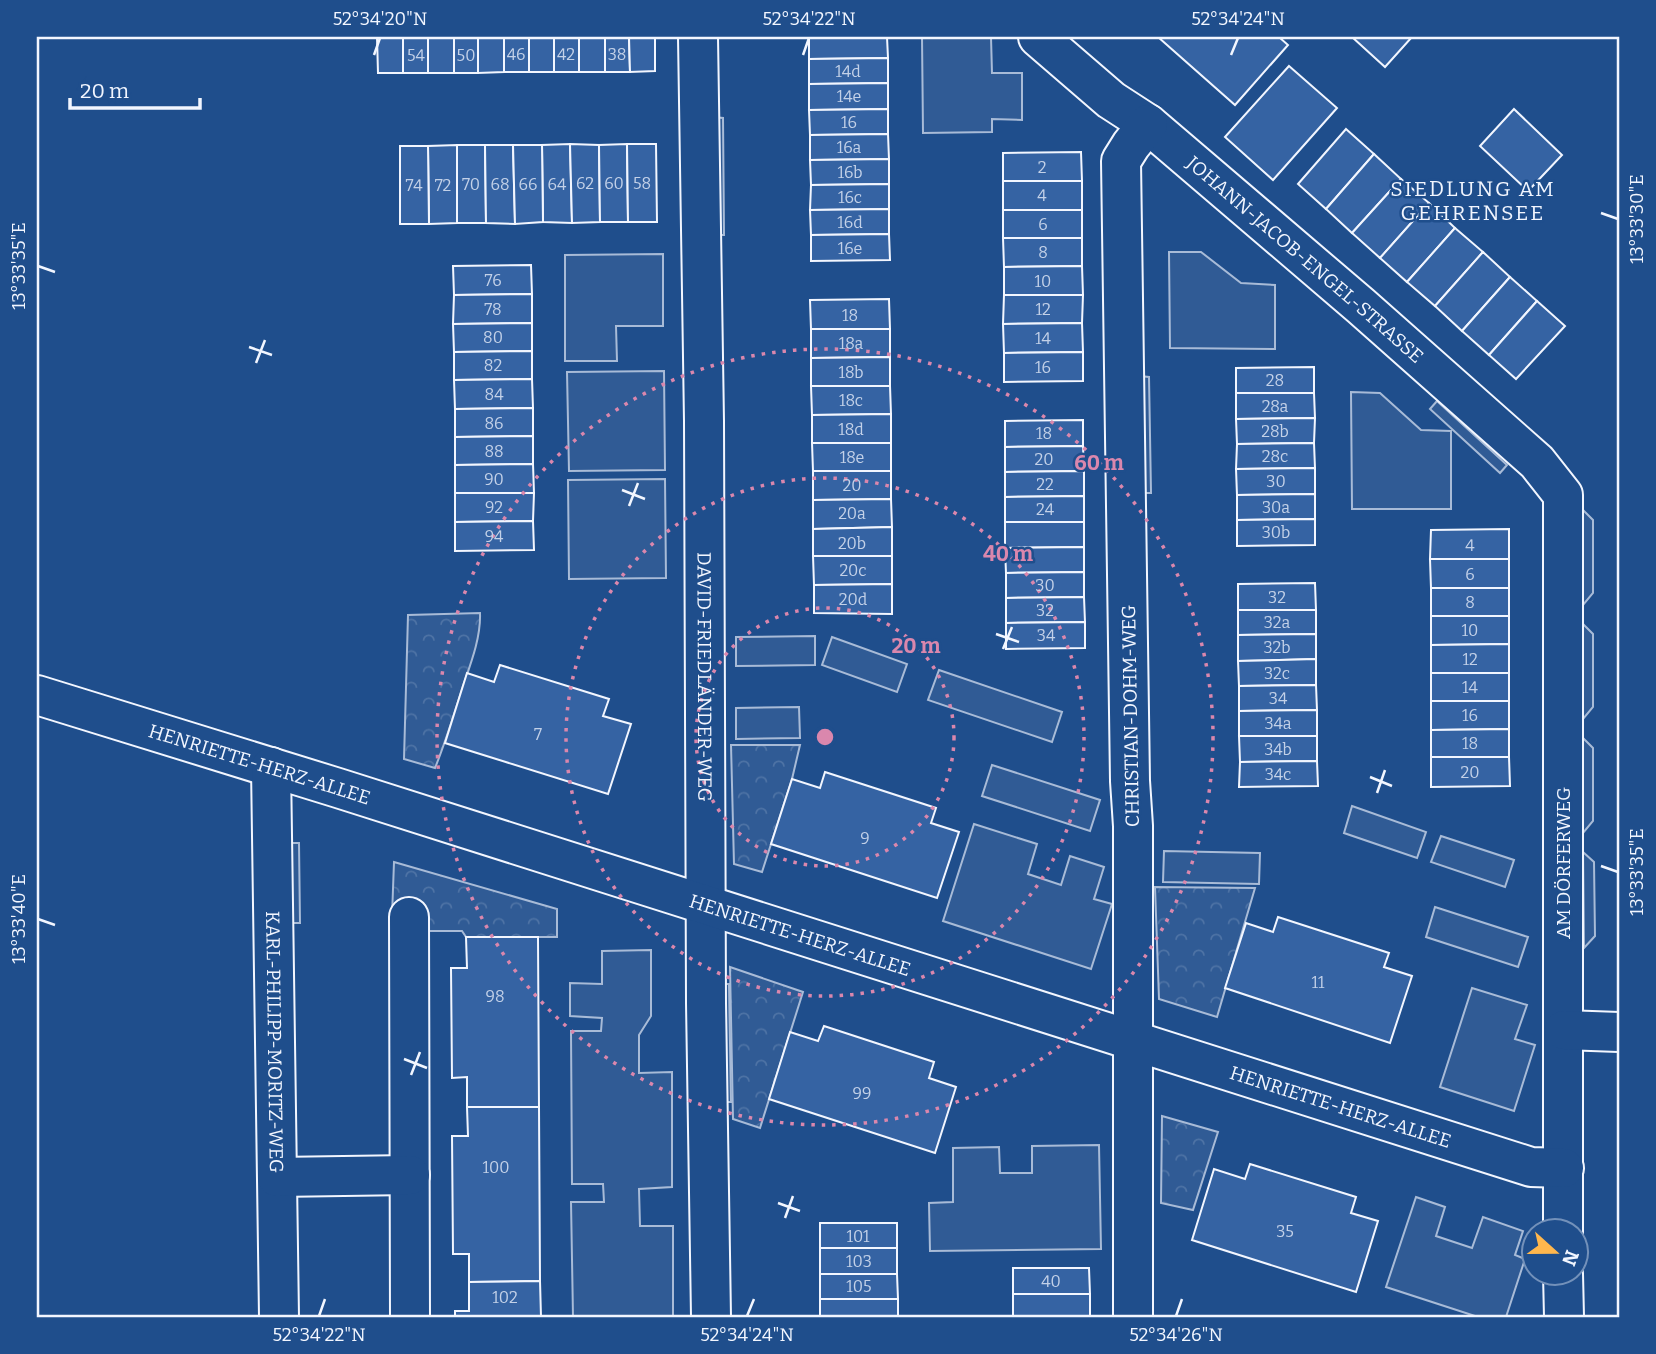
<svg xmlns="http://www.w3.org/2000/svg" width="1656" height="1354" viewBox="0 0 1656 1354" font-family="Bitter,serif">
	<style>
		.forest { fill: url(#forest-crowns); stroke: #a8bbd7; stroke-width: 2 }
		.pitch { fill: #305b95; stroke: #a8bbd7; stroke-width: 2 }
		.building { fill: #3563a3; stroke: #f2f6ff; stroke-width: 2 }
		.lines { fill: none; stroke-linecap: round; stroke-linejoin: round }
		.minor-casing { stroke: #f2f6ff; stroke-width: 42 }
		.minor { stroke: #1f4e8c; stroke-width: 38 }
		.ticks { fill: none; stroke: #f2f6ff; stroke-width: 2.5 }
		.ring { fill: none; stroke: #da87ad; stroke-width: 3.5; stroke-dasharray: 3.5 7 }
		.labels { text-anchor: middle; stroke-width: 5; stroke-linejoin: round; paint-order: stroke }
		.number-label { font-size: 16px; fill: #c3d1e8 }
		.street-label { font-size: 19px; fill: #f2f6ff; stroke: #1f4e8c }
		.neighbourhood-label { font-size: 21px; letter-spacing: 2px; fill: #f2f6ff; stroke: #1f4e8c }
		.centre { fill: #da87ad; stroke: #1f4e8c; stroke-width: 3.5 }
		.ring-label { font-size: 21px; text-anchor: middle; font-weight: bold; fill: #da87ad; stroke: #1f4e8c; stroke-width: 5; stroke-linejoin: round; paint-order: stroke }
		.neatline { fill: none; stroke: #f2f6ff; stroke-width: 2.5 }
		.ticks-label { font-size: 18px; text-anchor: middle; fill: #f2f6ff }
	</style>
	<defs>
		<pattern id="forest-crowns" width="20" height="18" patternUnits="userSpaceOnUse" patternTransform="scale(1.75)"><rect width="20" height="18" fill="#305b95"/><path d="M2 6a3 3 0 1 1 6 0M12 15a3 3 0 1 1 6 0" fill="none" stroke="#4e73a5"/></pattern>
	</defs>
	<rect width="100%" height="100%" fill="#1f4e8c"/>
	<g class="forest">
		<path d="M480 613C481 637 471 663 463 686 454 714 446 741 435 768L404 759 408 615Z"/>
		<path d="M731 745H800L792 779 762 872 734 864Z"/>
		<path d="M394 862 557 909V937H466L462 931H426L392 916Z"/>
		<path d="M1155 887 1255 888 1217 1017 1159 999Z"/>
		<path d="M730 967 803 992 760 1128 733 1119Z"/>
		<path d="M1162 1116 1218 1132 1193 1210 1161 1203Z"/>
	</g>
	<g class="pitch">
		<path d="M922 37H991L992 73H1022V120L992 119V132L923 133Z"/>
		<path d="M712 117 723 118 724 235H714Z"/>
		<path d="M1169 252H1201L1241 283 1275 285V349L1170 348Z"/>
		<path d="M663 254V326H616L617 361H565V255Z"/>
		<path d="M664 371 665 470 569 471 567 372Z"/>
		<path d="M1139 376 1149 377 1151 493H1140Z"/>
		<path d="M1351 392 1380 393 1421 430 1451 431V509H1352Z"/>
		<path d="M1437 401 1507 465 1500 473 1430 409Z"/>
		<path d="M665 479 666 578 569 579 568 480Z"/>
		<path d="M1582 509 1593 520V593L1583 605Z"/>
		<path d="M1582 623 1593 634V707L1583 719Z"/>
		<path d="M815 636V665L736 666V637Z"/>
		<path d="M832 637 907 664 897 692 822 665Z"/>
		<path d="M939 670 1062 712 1052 742 928 700Z"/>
		<path d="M799 707 800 738 736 739V708Z"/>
		<path d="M1582 737 1593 748V821L1583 833Z"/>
		<path d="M992 765 1100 800 1090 831 982 796Z"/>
		<path d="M1352 806 1426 832 1417 858 1344 833Z"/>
		<path d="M974 824 1037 844 1028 874 1061 885 1070 856 1104 867 1094 899 1112 904 1091 969 943 921Z"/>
		<path d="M1441 836 1514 860 1505 887 1431 862Z"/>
		<path d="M288 843H299L300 923H289Z"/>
		<path d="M1164 851 1260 853 1259 884 1163 882Z"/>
		<path d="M1583 852 1594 862 1595 936 1584 948Z"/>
		<path d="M1435 907 1528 937 1518 967 1426 937Z"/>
		<path d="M651 950V1016L639 1035V1073L672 1072V1187L639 1189 640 1226H673V1317H573L571 1202H604L603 1184H572L571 1031H601L602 1018 570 1016V983L602 984V951Z"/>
		<path d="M718 984H729L731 1102H720Z"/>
		<path d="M1472 988 1527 1005 1515 1039 1535 1045 1514 1111 1440 1087Z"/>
		<path d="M1099 1145 1101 1249 930 1251 929 1203 953 1202V1148L999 1147 1000 1173H1032V1146Z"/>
		<path d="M1416 1197 1445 1207 1436 1236 1472 1248 1483 1217 1523 1231 1515 1255 1525 1259 1506 1317H1478L1386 1287Z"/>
	</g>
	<g class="building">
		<path d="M377 37H403V73H378Z"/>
		<rect x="403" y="37" width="25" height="36"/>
		<rect x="428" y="37" width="26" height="36"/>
		<rect x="454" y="37" width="24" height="36"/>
		<path d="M478 37H504V72L478 73Z"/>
		<rect x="504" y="37" width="25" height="35"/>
		<rect x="529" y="37" width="25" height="35"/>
		<rect x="554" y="37" width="25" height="35"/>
		<rect x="579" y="37" width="26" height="35"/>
		<path d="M605 37H629L630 72H605Z"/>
		<path d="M629 37H655V71L630 72Z"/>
		<path d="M809 37H887L888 58 809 59Z"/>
		<path d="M1158 37H1279L1288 45 1235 105Z"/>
		<path d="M1352 37H1412L1385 67Z"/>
		<path d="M888 58V83L809 84V59Z"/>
		<path d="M1289 66 1337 108 1273 180 1225 137Z"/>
		<path d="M888 83V109L809 110V84Z"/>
		<path d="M888 109V134L810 135 809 110Z"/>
		<path d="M1514 109 1562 155 1528 191 1480 146Z"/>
		<path d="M1346 129 1374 154 1326 209 1298 184Z"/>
		<path d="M888 134 889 159 810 160V135Z"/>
		<path d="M570 144 572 223 543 222 542 145Z"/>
		<path d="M570 144 599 145 600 222 572 223Z"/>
		<path d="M627 144 628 222H600L599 145Z"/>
		<path d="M627 144H656L657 222H628Z"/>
		<path d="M457 145V223L429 224 428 146Z"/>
		<path d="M457 145H485L486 223H457Z"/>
		<path d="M485 145H513L515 224 486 223Z"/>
		<path d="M513 145H542L543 222 515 224Z"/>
		<path d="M400 146H428L429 224H400Z"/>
		<path d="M1081 152 1082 181H1003V153Z"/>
		<path d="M1374 154 1401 179 1352 233 1326 209Z"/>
		<path d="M889 159V184L811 185 810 160Z"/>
		<path d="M1401 179 1429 203 1380 258 1352 233Z"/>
		<rect x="1003" y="181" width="79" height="29"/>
		<path d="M889 184V209L810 210 811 185Z"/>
		<path d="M1429 203 1455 228 1407 282 1380 258Z"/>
		<path d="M889 209V234L811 235 810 210Z"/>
		<rect x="1003" y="210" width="79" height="28"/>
		<path d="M1455 228 1483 252 1435 306 1407 282Z"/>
		<path d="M889 234 890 260 811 261V235Z"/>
		<path d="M1003 238H1082V266L1004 267Z"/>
		<path d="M1483 252 1510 277 1462 331 1435 306Z"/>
		<path d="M531 265 532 294 454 295 453 266Z"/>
		<path d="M1082 266 1083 295H1004V267Z"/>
		<path d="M1510 277 1537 301 1489 355 1462 331Z"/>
		<path d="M532 294V323L453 324 454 295Z"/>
		<path d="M1004 295H1083L1082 323 1003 324Z"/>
		<path d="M889 299 890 329H811L810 300Z"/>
		<path d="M1537 301 1565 326 1516 379 1489 355Z"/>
		<path d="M532 323V351L454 352 453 324Z"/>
		<path d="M1082 323 1083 352 1004 353 1003 324Z"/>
		<path d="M811 329H890V357L811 358Z"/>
		<path d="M532 351V379L454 380V352Z"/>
		<path d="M1083 352V381L1004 382V353Z"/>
		<path d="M890 357V386H811V358Z"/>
		<path d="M1314 367V393H1236V368Z"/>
		<path d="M532 379 533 408 455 409 454 380Z"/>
		<path d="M811 386H890L891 414 812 415Z"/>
		<path d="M1236 393H1314L1315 418 1236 419Z"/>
		<path d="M533 408V436L455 437V409Z"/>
		<path d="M891 414V443H812V415Z"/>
		<path d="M1315 418 1314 443 1237 444 1236 419Z"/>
		<path d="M1083 420V446L1005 447V421Z"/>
		<path d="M533 436V464L455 465V437Z"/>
		<path d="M812 443H891V471H813Z"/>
		<path d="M1314 443 1315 468 1236 469 1237 444Z"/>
		<path d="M1083 446 1084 471 1005 472V447Z"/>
		<path d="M533 464 534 493H455V465Z"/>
		<path d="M1315 468V494L1237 495 1236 469Z"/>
		<path d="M813 471H891V499L813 500Z"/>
		<path d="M1084 471V496L1005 497V472Z"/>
		<path d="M455 493H534L533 521 455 522Z"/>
		<path d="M1315 494V519L1237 520V495Z"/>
		<path d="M1084 496V522H1005V497Z"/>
		<path d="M891 499 892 527 813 529V500Z"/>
		<path d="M1315 519V545L1237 546V520Z"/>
		<path d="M533 521 534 550 455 551V522Z"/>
		<path d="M1005 522H1084V547L1005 548Z"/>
		<path d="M892 527V556H813V529Z"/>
		<path d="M1509 529V559H1430L1431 530Z"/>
		<path d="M1084 547V572L1006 573 1005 548Z"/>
		<path d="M813 556H892V584L814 585Z"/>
		<path d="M1430 559H1509V588H1431Z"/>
		<path d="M1084 572V597L1006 598V573Z"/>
		<path d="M1315 583 1316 610H1238V584Z"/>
		<path d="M892 584V614L814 613V585Z"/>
		<rect x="1431" y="588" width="78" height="28"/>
		<path d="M1084 597 1085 622 1006 623V598Z"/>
		<path d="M1238 610H1316V634L1238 635Z"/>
		<path d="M1431 616H1509V644L1431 645Z"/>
		<path d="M1085 622V648L1006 649V623Z"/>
		<path d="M1316 634V659L1238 661V635Z"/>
		<path d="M1509 644V673H1431V645Z"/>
		<path d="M1316 659V685L1239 686 1238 661Z"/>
		<path d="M500 665 609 699 603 716 631 724 608 794 445 743 467 673 494 682Z"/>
		<rect x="1431" y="673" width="78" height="28"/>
		<path d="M1316 685 1317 710 1239 711V686Z"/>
		<path d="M1431 701H1509V729L1431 730Z"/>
		<path d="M1317 710V736H1239V711Z"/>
		<path d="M1509 729V757H1431V730Z"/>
		<path d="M1239 736H1317V761L1240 762Z"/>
		<path d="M1431 757H1509L1510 786 1431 787Z"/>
		<path d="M1317 761 1318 786 1239 787 1240 762Z"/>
		<path d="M825 772 936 808 931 823 959 832 937 898 771 844 792 779 820 788Z"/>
		<path d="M1278 917 1389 953 1384 967 1412 976 1390 1043 1225 988 1246 923 1273 932Z"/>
		<path d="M466 937H538L539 1107H467V1077L452 1078 451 968H467Z"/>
		<path d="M824 1026 934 1062 929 1078 956 1087 935 1153 769 1099 790 1032 818 1041Z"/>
		<path d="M467 1107H539L540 1281 469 1282V1254H453L452 1136H468Z"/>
		<path d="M1250 1164 1356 1197 1351 1213 1378 1221 1356 1292 1192 1240 1214 1169 1245 1179Z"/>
		<rect x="820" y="1223" width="77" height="25"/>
		<rect x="820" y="1248" width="77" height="26"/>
		<path d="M1013 1268H1089L1090 1294H1013Z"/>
		<path d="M820 1274H897L898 1299H820Z"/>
		<path d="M540 1281 541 1317H455V1311H469V1282Z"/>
		<rect x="1013" y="1294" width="77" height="23"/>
		<rect x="820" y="1299" width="78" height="18"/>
	</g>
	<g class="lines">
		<defs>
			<g id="minor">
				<path id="s1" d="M698 37 704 421 706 1003 711 1317"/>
				<path id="s2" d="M1038 37 1111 100 1148 124 1361 306 1537 462 1563 495V1232"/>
				<path id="s3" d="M37 695 338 788 1531 1167 1564 1168"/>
				<path id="s4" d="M271 767 279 1317"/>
				<path d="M409 917 410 1317"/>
				<path d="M1564 1030 1619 1032"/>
				<path d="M277 1177 410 1175"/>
				<path d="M1563 1274 1564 1317"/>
				<path d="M1133 1317V826L1130 781 1121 161 1131 145 1148 124"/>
			</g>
		</defs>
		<use href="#minor" class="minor-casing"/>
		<use href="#minor" class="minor"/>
	</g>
	<path class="ticks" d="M374 55 380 38M803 55 809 38M1231 55 1238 38M1601 213 1618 219M38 266 55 272M249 347 272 355M256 363 265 340M622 490 645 499M629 506 638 483M996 634 1019 642M1003 649 1012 627M1370 777 1392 786M1377 793 1385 770M1601 866 1618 872M38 919 55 925M404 1059 427 1068M411 1075 420 1052M778 1203 800 1211M785 1218 793 1196M319 1316 325 1299M747 1316 754 1299M1176 1316 1182 1299"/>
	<g class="ring">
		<circle cx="825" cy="737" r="129"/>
		<circle cx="825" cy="737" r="259"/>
		<circle cx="825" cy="737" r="388"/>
	</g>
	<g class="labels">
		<g class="number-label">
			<text x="516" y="60">46</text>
			<text x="566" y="60">42</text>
			<text x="617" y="60">38</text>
			<text x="416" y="61">54</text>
			<text x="466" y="61">50</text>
			<text x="848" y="77">14d</text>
			<text x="849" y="102">14e</text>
			<text x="849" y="128">16</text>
			<text x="849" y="153">16a</text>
			<text x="1042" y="173">2</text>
			<text x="850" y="178">16b</text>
			<text x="585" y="189">62</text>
			<text x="614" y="189">60</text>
			<text x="642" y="189">58</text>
			<text x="471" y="190">70</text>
			<text x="500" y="190">68</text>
			<text x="528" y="190">66</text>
			<text x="557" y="190">64</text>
			<text x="414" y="191">74</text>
			<text x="443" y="191">72</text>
			<text x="1042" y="201">4</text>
			<text x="850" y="203">16c</text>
			<text x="850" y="228">16d</text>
			<text x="1043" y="230">6</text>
			<text x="850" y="254">16e</text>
			<text x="1043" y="258">8</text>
			<text x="493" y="286">76</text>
			<text x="1043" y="287">10</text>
			<text x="493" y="315">78</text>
			<text x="1043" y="315">12</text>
			<text x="850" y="321">18</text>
			<text x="493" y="343">80</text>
			<text x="1043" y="344">14</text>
			<text x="851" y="349">18a</text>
			<text x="493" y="371">82</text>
			<text x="1043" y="373">16</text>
			<text x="851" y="378">18b</text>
			<text x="1275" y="386">28</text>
			<text x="494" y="400">84</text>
			<text x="851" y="406">18c</text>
			<text x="1275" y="412">28a</text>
			<text x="494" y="429">86</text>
			<text x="851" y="435">18d</text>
			<text x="1275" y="437">28b</text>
			<text x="1044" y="439">18</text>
			<text x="494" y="457">88</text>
			<text x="1275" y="462">28c</text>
			<text x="852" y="463">18e</text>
			<text x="1044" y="465">20</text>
			<text x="494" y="485">90</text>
			<text x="1276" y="487">30</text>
			<text x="1045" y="490">22</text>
			<text x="852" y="491">20</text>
			<text x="494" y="513">92</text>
			<text x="1276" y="513">30a</text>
			<text x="1045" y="515">24</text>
			<text x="852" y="519">20a</text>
			<text x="1276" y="538">30b</text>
			<text x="494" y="542">94</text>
			<text x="852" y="549">20b</text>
			<text x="1470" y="551">4</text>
			<text x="853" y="576">20c</text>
			<text x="1470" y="580">6</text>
			<text x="1045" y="591">30</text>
			<text x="1277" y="603">32</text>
			<text x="853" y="605">20d</text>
			<text x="1470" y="608">8</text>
			<text x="1045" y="616">32</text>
			<text x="1277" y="628">32a</text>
			<text x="1470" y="636">10</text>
			<text x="1046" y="641">34</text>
			<text x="1277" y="653">32b</text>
			<text x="1470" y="665">12</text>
			<text x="1277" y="679">32c</text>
			<text x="1470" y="693">14</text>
			<text x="1278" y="704">34</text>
			<text x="1470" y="721">16</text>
			<text x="1278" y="729">34a</text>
			<text x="538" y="740">7</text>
			<text x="1470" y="749">18</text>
			<text x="1278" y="755">34b</text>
			<text x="1470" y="778">20</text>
			<text x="1278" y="780">34c</text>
			<text x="865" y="844">9</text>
			<text x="1318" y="988">11</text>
			<text x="495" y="1002">98</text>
			<text x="862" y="1099">99</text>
			<text x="496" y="1173">100</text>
			<text x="1285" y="1237">35</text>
			<text x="858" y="1242">101</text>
			<text x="859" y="1267">103</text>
			<text x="1051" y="1287">40</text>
			<text x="859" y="1292">105</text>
			<text x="505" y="1303">102</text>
		</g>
		<g class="street-label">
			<text dy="7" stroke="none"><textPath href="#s2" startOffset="348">JOHANN-JACOB-ENGEL-STRASSE</textPath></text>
			<text dy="7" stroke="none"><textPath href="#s1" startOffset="640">DAVID-FRIEDLÄNDER-WEG</textPath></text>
			<text transform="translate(1130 716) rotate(-91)" y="7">CHRISTIAN-DOHM-WEG</text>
			<text dy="7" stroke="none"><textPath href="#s3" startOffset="233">HENRIETTE-HERZ-ALLEE</textPath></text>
			<text transform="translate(1563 863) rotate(-90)" y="7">AM DÖRFERWEG</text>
			<text dy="7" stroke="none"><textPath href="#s3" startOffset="800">HENRIETTE-HERZ-ALLEE</textPath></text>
			<text dy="7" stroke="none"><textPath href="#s4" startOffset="275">KARL-PHILIPP-MORITZ-WEG</textPath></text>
			<text dy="7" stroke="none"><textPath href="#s3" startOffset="1367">HENRIETTE-HERZ-ALLEE</textPath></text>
		</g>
		<g class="neighbourhood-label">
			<text x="1473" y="196">SIEDLUNG AM<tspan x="1473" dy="24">GEHRENSEE</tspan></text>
		</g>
	</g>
	<circle cx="825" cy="737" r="10" class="centre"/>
	<g class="ring-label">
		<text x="1099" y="470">60 m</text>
		<text x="1008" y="561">40 m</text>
		<text x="916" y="653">20 m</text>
	</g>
	<rect width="1656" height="1354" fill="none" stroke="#1f4e8c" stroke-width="77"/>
	<g transform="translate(1555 1252) rotate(111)"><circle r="33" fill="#1f4e8c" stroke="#7391ba" stroke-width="2"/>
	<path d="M0-5L12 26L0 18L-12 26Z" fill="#ffb74d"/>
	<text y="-10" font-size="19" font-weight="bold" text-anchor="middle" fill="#f2f6ff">N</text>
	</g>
	<path d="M70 98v10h130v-10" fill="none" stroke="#f2f6ff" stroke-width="3.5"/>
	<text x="80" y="98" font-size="21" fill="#f2f6ff" stroke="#1f4e8c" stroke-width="5" paint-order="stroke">20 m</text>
	<rect x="38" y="38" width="1580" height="1278" class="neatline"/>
	<g class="ticks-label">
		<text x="380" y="25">52°34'20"N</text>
		<text x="809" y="25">52°34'22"N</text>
		<text x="1238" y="25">52°34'24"N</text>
		<text transform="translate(1637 219) rotate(-90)" y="6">13°33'30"E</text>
		<text transform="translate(19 266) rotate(-90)" y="6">13°33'35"E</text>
		<text transform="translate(1637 872) rotate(-90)" y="6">13°33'35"E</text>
		<text transform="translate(19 919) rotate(-90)" y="6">13°33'40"E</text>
		<text x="319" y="1341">52°34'22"N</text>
		<text x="747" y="1341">52°34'24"N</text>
		<text x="1176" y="1341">52°34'26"N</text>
	</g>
</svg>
